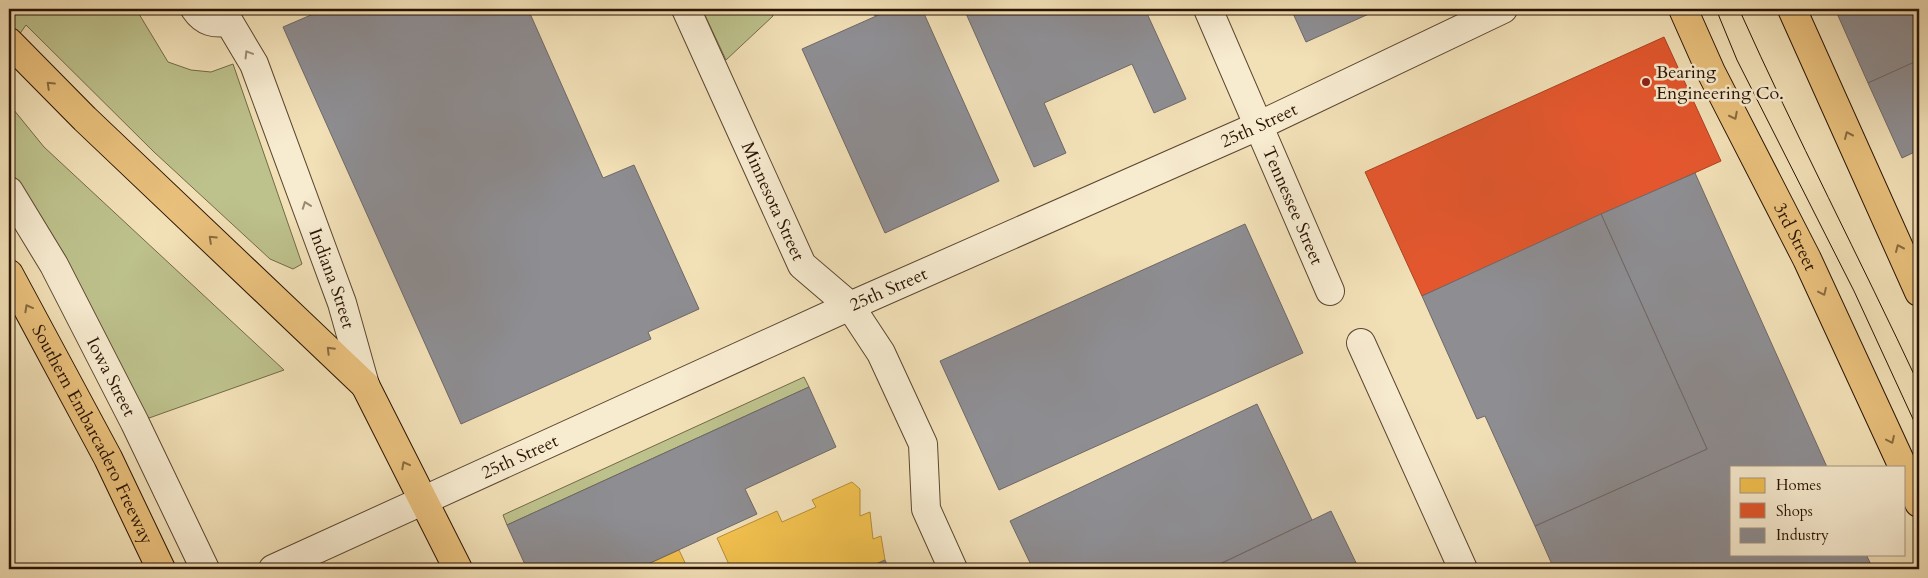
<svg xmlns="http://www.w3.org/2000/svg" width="1928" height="578" viewBox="0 0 1928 578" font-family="Cardo,serif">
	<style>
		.green { fill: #bdc18c; stroke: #736a47 }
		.homes { fill: #f2c14e; stroke: #b68d37 }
		.shops { fill: #e4572e; stroke: #ac4321 }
		.industry { fill: #8d8d92; stroke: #6f6867 }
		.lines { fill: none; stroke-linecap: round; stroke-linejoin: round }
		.minor-casing { stroke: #5b462f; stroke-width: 30 }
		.major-casing { stroke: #291302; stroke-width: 30 }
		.highway-casing { stroke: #291302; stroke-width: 30 }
		.minor { stroke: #f7ebd0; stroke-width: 28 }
		.major { stroke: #e9c07c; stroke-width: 28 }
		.highway { stroke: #e9c07c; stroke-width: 28 }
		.tram { stroke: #291302; stroke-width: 1 }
		.oneway { stroke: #9a8a73 }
		.oneway2 { stroke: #896a3f }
		.poi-dot { fill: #8f2418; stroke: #f7ebd0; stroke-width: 2 }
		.labels { text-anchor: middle; stroke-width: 5; stroke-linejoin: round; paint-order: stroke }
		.poi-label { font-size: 18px; fill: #291302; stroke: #f7ebd0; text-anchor: start }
		.street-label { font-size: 18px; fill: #291302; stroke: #f7ebd0 }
	</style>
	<rect width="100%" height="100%" fill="#f2e0b7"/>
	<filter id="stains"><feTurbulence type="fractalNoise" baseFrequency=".004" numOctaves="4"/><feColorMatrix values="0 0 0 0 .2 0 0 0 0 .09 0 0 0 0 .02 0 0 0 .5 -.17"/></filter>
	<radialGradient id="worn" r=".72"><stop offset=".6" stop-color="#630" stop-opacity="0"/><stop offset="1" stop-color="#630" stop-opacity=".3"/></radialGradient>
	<g class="green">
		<path d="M9 9H136L168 62 191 70 211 72 233 64 302 264 293 269 270 259 154 152 26 25 9 49Z"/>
		<path d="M702 9H770L773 16 726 60Z"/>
		<path d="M9 104 44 147 284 370 135 423 9 177Z"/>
		<path d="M804 377 809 387 507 525 503 515Z"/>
	</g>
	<g class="homes">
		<path d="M852 482 860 489V516L870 512 873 539 881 536 885 560 865 569H731L717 538 777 511 782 522 816 507 812 500Z"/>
		<path d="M679 550 688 569H637Z"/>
	</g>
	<path class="shops" d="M1664 37 1721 161 1422 296 1365 172Z"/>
	<g class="industry">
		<path d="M325 9H528L603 178 634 165 699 309 648 332 651 339 461 424 283 27Z"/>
		<path d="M872 9H892L875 16Z"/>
		<path d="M892 9H922L999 181 885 233 802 49Z"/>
		<path d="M964 9H1145L1186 99 1154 113 1132 64 1044 103 1066 153 1034 167Z"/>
		<path d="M1291 9H1380L1306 42Z"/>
		<path d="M1835 9H1910L1919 30V60L1868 83Z"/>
		<path d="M1910 9H1919V30Z"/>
		<path d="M1919 60V150L1902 158 1868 83Z"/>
		<path d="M1695 173 1827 467H1732V554H1866L1873 569H1554L1535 526 1707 449 1601 214Z"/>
		<path d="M1601 214 1707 449 1535 526 1485 416 1477 419 1422 296Z"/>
		<path d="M1245 224 1303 353 999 490 940 361Z"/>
		<path d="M809 387 836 447 745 489 757 514 637 569H527L507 525Z"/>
		<path d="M1257 404 1312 520 1209 569H1033L1010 521Z"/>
		<path d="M1331 511 1359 569H1213L1212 568Z"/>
		<path d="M885 560 889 569H865Z"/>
	</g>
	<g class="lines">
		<defs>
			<g id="minor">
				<path id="s1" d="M195 9C204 22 214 24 229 22L254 64 342 303 365 385"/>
				<path id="s2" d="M686 9 802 265 850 306 881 353 923 444 926 509 953 569"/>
				<path id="s3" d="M1208 9 1330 291"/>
				<path id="s4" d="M9 191 54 265 135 423 205 569"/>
				<path d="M1361 343 1463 569"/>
				<path id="s5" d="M273 569 850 306 1258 126 1503 9"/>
			</g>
			<g id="major">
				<path id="s6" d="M1683 9 1711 72 1807 259 1903 467"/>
				<path d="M1792 9 1919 292"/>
				<path d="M365 385 458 569"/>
				<path d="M1904 470 1919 503"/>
			</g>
			<g id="highway">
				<path d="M9 42 85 119 365 385"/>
				<path id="s7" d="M9 274 108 458 161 569"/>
			</g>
		</defs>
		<use href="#minor" class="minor-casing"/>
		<use href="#major" class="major-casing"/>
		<use href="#highway" class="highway-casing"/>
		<use href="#minor" class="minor"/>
		<use href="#major" class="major"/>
		<use href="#highway" class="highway"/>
		<g class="tram">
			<path d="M1716 9 1737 60 1854 291 1919 432"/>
			<path d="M1739 9C1796 136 1860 259 1919 385"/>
		</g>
	</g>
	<defs><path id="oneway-chevron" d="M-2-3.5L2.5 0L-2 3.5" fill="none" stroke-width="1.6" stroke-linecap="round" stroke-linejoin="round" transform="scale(1.25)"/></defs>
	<g class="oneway">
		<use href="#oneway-chevron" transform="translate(248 54) rotate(-121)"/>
		<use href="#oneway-chevron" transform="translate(306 205) rotate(-110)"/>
	</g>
	<g class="oneway2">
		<use href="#oneway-chevron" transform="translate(50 85) rotate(-136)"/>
		<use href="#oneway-chevron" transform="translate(1734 116) rotate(63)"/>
		<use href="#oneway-chevron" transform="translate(1848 135) rotate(-114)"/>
		<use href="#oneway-chevron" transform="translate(212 239) rotate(-137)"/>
		<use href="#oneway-chevron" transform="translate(1899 248) rotate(-114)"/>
		<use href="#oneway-chevron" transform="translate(1823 292) rotate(65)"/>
		<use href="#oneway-chevron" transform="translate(28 308) rotate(-119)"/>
		<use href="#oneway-chevron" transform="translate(330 350) rotate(-135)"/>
		<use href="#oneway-chevron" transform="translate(1891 440) rotate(65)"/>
		<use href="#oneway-chevron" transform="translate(405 465) rotate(-118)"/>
	</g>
	<circle class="poi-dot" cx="1646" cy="82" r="5"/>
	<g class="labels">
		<g class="poi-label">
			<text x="1656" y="78">Bearing<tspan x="1656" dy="21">Engineering Co.</tspan></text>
		</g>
		<g class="street-label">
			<text dy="6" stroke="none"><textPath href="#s5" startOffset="1081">25th Street</textPath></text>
			<text dy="6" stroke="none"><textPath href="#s2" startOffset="211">Minnesota Street</textPath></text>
			<text dy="6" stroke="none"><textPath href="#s3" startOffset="214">Tennessee Street</textPath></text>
			<text dy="6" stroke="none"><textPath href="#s6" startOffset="254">3rd Street</textPath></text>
			<text dy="6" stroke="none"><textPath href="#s1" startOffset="316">Indiana Street</textPath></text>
			<text dy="6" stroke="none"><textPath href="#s5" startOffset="676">25th Street</textPath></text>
			<text dy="6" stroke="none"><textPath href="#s4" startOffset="212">Iowa Street</textPath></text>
			<text dy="6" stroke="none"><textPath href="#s7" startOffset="181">Southern Embarcadero Freeway</textPath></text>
			<text dy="6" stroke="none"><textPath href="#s5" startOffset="271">25th Street</textPath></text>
		</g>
	</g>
	<rect width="1928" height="578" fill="none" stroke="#f2e0b7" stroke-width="30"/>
	<rect x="10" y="10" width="1908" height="558" fill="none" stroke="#291302" stroke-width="2.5"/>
	<rect x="15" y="15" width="1898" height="548" fill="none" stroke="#291302"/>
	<rect x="1730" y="466" width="175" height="90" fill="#f7ebd0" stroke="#a5957e"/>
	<rect x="1740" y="478" width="25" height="15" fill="#f2c14e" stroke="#a5957e"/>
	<text x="1776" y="490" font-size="15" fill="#291302">Homes</text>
	<rect x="1740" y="503" width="25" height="15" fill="#e4572e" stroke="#a5957e"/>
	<text x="1776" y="516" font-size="15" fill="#291302">Shops</text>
	<rect x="1740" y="528" width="25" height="15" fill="#8d8d92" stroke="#a5957e"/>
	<text x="1776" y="540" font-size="15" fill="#291302">Industry</text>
	<rect width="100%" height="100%" filter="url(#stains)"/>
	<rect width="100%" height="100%" fill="url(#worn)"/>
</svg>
